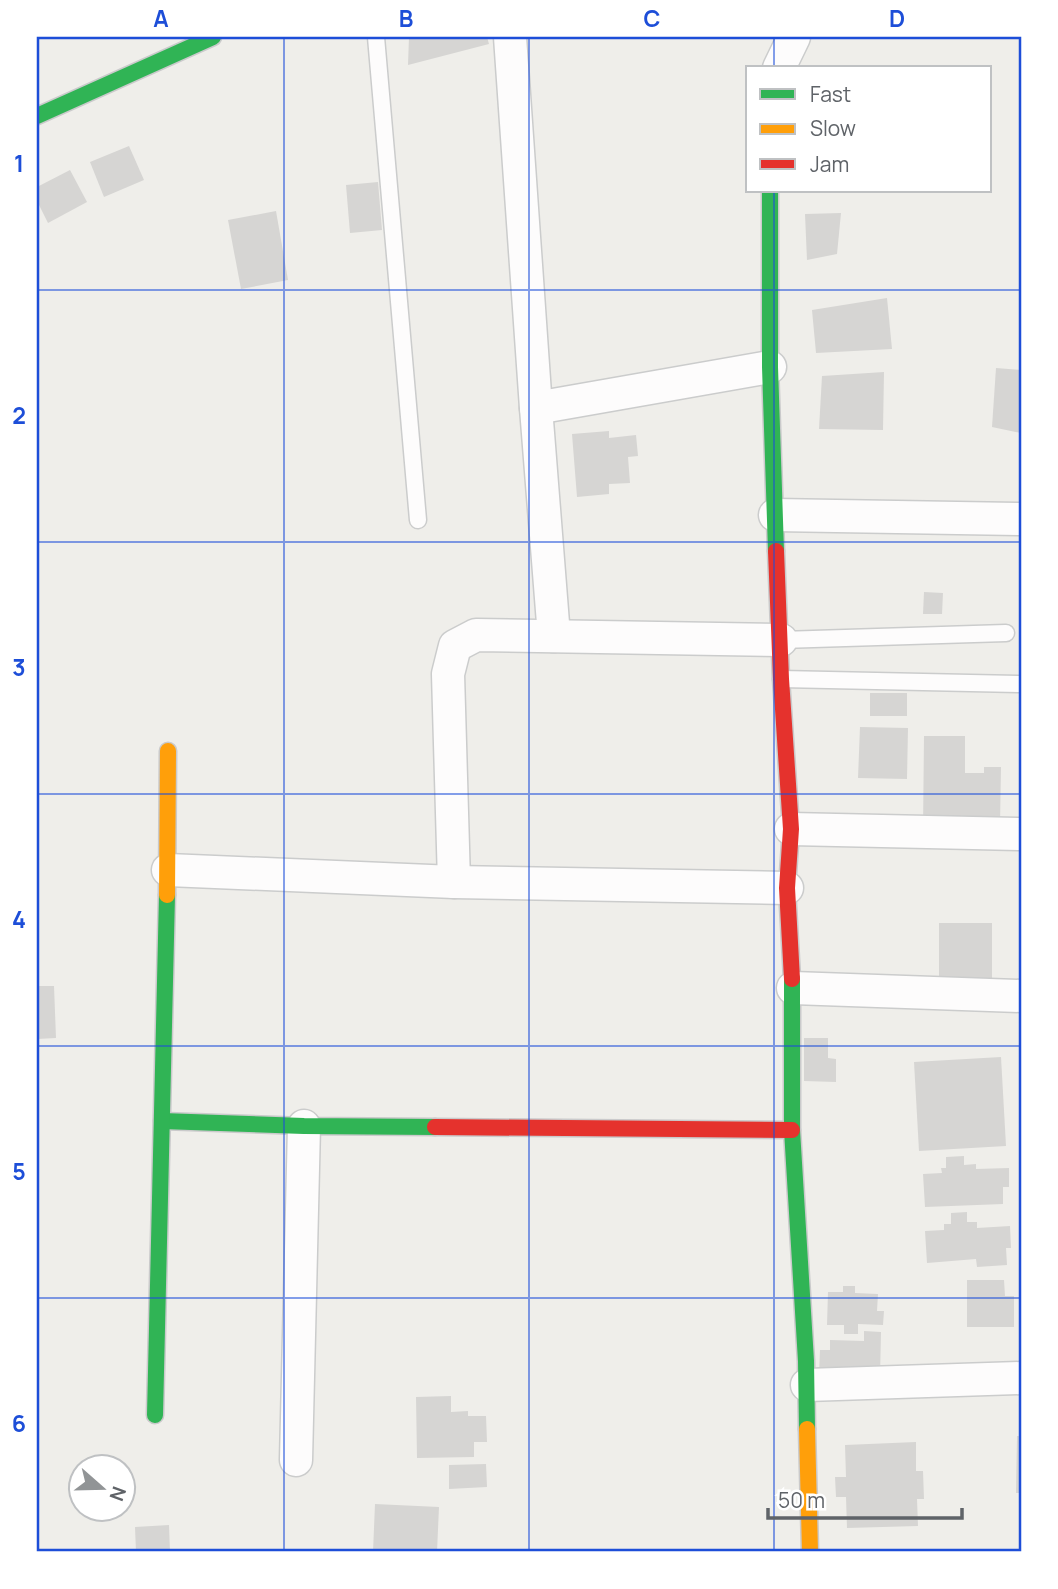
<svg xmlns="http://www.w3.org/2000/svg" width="1058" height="1589" viewBox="0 0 1058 1589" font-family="Manrope,sans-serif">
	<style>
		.building { fill: #d6d5d3 }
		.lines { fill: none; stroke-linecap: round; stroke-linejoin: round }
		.lane-casing { stroke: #cbcccc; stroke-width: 19 }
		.street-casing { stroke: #cbcccc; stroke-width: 35 }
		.fast-casing { stroke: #cacacb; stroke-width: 19 }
		.slow-casing { stroke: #cacacb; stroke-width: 19 }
		.jam-casing { stroke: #cacacb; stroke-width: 19 }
		.lane { stroke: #fdfcfc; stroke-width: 16 }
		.street { stroke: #fdfcfc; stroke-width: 32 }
		.fast { stroke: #30b455; stroke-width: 16 }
		.slow { stroke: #ff9f0a; stroke-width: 16 }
		.jam { stroke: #e5322d; stroke-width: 16 }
		.grid { fill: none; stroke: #1d4ed8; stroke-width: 2; stroke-opacity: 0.55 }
		.neatline { fill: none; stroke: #1d4ed8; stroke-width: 2.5 }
		.grid-label { font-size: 23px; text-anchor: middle; font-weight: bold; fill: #1d4ed8 }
	</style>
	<rect width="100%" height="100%" fill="#efeeea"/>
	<g class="building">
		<path d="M409 37H487L489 44 408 65Z"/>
		<path d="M129 146 144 180 104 197 90 162Z"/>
		<path d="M70 170 87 202 48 223 37 201V187Z"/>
		<path d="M378 182 382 230 350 233 346 185Z"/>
		<path d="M276 211 288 280 241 289 228 220Z"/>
		<path d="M841 213 837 254 807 260 805 214Z"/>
		<path d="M887 298 892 349 816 353 812 310Z"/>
		<path d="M996 368 1021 370V433L992 427Z"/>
		<path d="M884 372 883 430 819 429 822 376Z"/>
		<path d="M609 431V438L636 435 638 456 628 457 630 483 609 484V494L577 497 572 434Z"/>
		<path d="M924 592 943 593 942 614H923Z"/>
		<rect x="870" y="693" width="37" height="23"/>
		<path d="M860 727 908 728 907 779 858 778Z"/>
		<path d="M924 736H965V773H984V767H1001L1000 824 923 831Z"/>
		<path d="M939 923H992V982L939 983Z"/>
		<path d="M37 986H54L56 1038 37 1039Z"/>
		<path d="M804 1038H828V1058L836 1059V1082L804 1081Z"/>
		<path d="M1001 1057 1006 1146 919 1151 914 1062Z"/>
		<path d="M964 1156V1165L976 1164V1169L1009 1168V1187H1003V1204L925 1207 923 1174 942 1173 941 1168H946V1157Z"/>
		<path d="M967 1212V1222H977V1228L1010 1226 1011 1248H1006L1007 1265 977 1267 976 1259 927 1263 925 1231 944 1230V1224H951V1213Z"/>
		<path d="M967 1280H1004L1005 1296H1014V1327H967Z"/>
		<path d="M843 1286H855V1293L878 1294 877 1311H884L883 1325 858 1324V1334H844V1325H827L828 1292H843Z"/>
		<path d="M864 1331 881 1332 880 1377 819 1375 820 1350H830V1340L864 1341Z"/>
		<path d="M451 1396V1412L468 1411V1416H486L487 1442H474V1457L417 1458 416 1397Z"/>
		<path d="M1017 1436H1021V1493H1016Z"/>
		<path d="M916 1442V1471H923L924 1499H917L918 1526 847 1528 846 1497H836L835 1477H846L845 1445Z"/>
		<path d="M486 1464 487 1487 449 1489V1465Z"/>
		<path d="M375 1504 439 1507 437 1552H373Z"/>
		<path d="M169 1525 170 1552H136L135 1527Z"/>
	</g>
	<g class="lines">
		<defs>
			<g id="lane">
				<path d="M376 37 418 520"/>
				<path d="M781 640 1006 633"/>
				<path d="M781 679 1021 684"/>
			</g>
			<g id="street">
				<path d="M510 37 536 408"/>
				<path d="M779 68 794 37"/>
				<path d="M775 515 1021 519"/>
				<path d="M554 636 536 408 770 367"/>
				<path d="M791 829 1021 834"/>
				<path d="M168 870 454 882 787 888"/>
				<path d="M454 882 448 674 455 646 476 635 781 640"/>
				<path d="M793 988 1021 996"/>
				<path d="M807 1385 1021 1378"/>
				<path d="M296 1460 304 1126"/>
			</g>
			<g id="fast">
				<path d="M37 116 213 37"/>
				<path d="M770 191V367L776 551"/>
				<path d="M792 979V1130L806 1361 807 1429"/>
				<path d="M162 1121 304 1126 435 1127"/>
				<path d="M155 1415 167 895"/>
			</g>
			<g id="slow">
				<path d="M167 895 168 751"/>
				<path d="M807 1429 810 1552"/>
			</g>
			<g id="jam">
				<path d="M776 551 781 679 791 829 787 888 792 979"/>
				<path d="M435 1127 792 1130"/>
			</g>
		</defs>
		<use href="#lane" class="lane-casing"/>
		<use href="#street" class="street-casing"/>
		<use href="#fast" class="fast-casing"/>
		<use href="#slow" class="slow-casing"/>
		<use href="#jam" class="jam-casing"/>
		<use href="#lane" class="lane"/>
		<use href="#street" class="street"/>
		<use href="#fast" class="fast"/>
		<use href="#slow" class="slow"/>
		<use href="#jam" class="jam"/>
	</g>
	<path class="grid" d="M284 37V1552M529 37V1552M774 37V68M774 191V1552M37 290H1021M37 542H1021M37 794H1021M37 1046H1021M37 1298H1021"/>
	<rect width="1058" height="1589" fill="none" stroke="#ffffff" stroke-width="77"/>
	<rect x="746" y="66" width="245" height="126" fill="#ffffff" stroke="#bfc1c3" stroke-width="2"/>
	<rect x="760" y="89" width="35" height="10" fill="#30b455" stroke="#bfc1c3" stroke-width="2"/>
	<text x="810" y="102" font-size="21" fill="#5f6368">Fast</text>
	<rect x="760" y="124" width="35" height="10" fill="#ff9f0a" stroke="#bfc1c3" stroke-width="2"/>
	<text x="810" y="136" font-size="21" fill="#5f6368">Slow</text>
	<rect x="760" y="159" width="35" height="10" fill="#e5322d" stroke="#bfc1c3" stroke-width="2"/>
	<text x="810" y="172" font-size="21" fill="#5f6368">Jam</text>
	<g transform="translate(102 1488) rotate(110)"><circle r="33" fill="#ffffff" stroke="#bfc1c3" stroke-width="2"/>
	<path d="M0-5L12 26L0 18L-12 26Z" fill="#919496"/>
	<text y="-10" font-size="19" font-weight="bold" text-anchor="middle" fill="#5f6368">N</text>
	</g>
	<path d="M768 1508v10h194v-10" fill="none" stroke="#5f6368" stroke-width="3.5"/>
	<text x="778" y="1508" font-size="21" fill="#5f6368" stroke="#ffffff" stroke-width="5" paint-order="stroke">50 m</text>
	<rect x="38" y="38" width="982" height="1512" class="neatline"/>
	<g class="grid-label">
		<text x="161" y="27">A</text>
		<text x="406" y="27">B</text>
		<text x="652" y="27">C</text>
		<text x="897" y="27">D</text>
		<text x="19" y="172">1</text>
		<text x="19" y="424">2</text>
		<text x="19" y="676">3</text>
		<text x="19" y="928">4</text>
		<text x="19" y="1180">5</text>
		<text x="19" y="1432">6</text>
	</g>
</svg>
